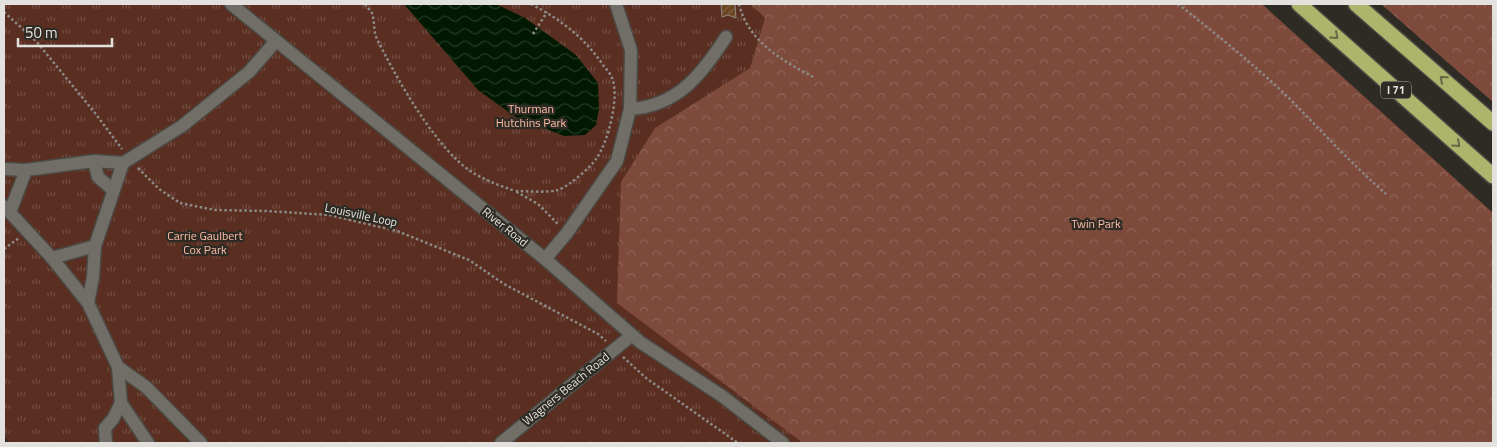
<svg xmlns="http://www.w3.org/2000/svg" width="1497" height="447" viewBox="0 0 1497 447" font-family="'Titillium Web',sans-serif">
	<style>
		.grass { fill: url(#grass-tufts) }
		.forest { fill: url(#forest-crowns) }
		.water { fill: url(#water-waves) }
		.building { fill: url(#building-hatch); stroke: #8f8882 }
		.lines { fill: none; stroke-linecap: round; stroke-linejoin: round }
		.minor-casing { stroke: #4b4943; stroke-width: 15 }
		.highway-casing { stroke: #4b4943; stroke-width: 18 }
		.path { stroke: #8c8a85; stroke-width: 2.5; stroke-dasharray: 2.5 2.5; stroke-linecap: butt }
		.minor { stroke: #716e67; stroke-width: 12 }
		.highway { stroke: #abb56b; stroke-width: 15 }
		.oneway { stroke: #666944 }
		.labels { text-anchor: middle; stroke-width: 4.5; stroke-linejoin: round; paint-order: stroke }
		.shield { fill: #2d2b24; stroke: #acaaa6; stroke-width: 1 }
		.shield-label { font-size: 11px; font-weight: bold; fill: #e3e1dd }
		.park-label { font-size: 12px; fill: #febca7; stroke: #2d2b24 }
		.street-label { font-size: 12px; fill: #e3e1dd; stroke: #2d2b24 }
	</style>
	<defs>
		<pattern id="grass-tufts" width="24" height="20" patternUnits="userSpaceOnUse" patternTransform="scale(1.25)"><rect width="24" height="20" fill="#5a2f22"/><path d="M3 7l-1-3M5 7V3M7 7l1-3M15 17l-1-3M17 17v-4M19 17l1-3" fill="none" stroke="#724d42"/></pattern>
		<pattern id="forest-crowns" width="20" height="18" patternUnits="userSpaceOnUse" patternTransform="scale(1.25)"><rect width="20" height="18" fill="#7d4a3b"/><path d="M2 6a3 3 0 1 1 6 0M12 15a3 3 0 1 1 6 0" fill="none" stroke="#8f6457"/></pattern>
		<pattern id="water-waves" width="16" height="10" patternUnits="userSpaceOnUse" patternTransform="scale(1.25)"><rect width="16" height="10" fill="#001900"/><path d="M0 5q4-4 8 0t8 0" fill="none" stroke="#253a25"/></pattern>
		<pattern id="building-hatch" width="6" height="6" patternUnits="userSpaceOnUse" patternTransform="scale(1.25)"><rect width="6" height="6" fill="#6b4620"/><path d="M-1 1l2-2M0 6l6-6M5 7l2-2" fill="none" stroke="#806040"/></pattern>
	</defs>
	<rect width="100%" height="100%" fill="#2d2b24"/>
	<path class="grass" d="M4 4H750L765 18 750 68 655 128 1493 443H9L4 436Z"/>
	<g class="forest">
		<path d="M750 4H1262L1493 213V443H803L617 303 621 182 655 128 750 68 765 18Z"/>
		<path d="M1381 4H1493V102Z"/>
	</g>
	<path class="water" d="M404 4H496L525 18 576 55 598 83 599 109 596 125 585 135 564 136 517 118 478 90Z"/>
	<path class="building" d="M721 4H735L736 18 728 15 722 17Z"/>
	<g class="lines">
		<defs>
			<g id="minor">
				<path d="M231 4 545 259 640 342 722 396 783 443"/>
				<path d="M630 109C678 106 702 74 726 37"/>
				<path d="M94 161 98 177 113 190"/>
				<path d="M4 169 26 170"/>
				<path d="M4 206 52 258 88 303 118 367 121 403 148 443"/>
				<path d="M10 212 26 170 94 161 123 163"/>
				<path d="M52 258 95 246"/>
				<path d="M545 259 567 233 617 161 630 109 631 50 616 4"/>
				<path d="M88 303 93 277 95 246 123 163 182 126 249 72 276 41"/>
				<path d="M118 367 146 387 201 443"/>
				<path d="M106 443 105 428 113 419 121 403"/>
				<path d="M501 443 632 335"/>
			</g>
			<g id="highway">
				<path d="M1299 4 1493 176"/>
				<path d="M1356 4 1493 123"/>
			</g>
		</defs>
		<use href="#minor" class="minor-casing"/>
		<use href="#highway" class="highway-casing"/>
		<g class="path">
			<path d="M365 4C367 7 370 10 372 13 375 22 373 31 377 39 396 77 427 132 458 161 473 176 495 184 515 191"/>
			<path d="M531 4C560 19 585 38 603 65 606 69 610 73 612 78 620 96 608 143 596 159 590 168 569 186 558 190 547 193 527 191 515 191L538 204 559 225"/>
			<path d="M739 4C748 42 783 61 815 78"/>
			<path d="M1178 4C1216 34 1256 66 1291 100 1322 132 1352 164 1386 194"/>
			<path d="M4 12 36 41 95 113 122 149"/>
			<path d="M533 34 547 12"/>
			<path d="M138 168 159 189 180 203 215 210 267 211 329 215 397 231 469 260 504 284 598 334 606 341"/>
			<path d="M4 249 19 238"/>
			<path d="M623 357 646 378 738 443"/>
		</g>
		<use href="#minor" class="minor"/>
		<use href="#highway" class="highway"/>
	</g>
	<defs><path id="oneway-chevron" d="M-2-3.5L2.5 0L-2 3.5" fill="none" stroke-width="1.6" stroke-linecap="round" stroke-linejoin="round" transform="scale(1.25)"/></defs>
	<g class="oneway">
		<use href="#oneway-chevron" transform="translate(1335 36) rotate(42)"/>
		<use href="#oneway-chevron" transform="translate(1443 79) rotate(-139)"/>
		<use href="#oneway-chevron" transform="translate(1457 144) rotate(42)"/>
	</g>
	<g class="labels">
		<rect class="shield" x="1381" y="81.5" width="30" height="17" rx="4"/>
		<g class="shield-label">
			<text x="1396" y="94">I 71</text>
		</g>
		<g class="park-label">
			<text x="531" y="113">Thurman<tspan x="531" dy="14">Hutchins Park</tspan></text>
			<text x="1096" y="228">Twin Park</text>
			<text x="205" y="240">Carrie Gaulbert<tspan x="205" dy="14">Cox Park</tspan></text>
		</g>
		<g class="street-label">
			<text transform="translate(361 215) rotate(12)" y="4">Louisville Loop</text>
			<text transform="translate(505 227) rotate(39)" y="4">River Road</text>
			<text transform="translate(566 389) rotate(-39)" y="4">Wagners Beach Road</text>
		</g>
	</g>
	<rect width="1497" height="447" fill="none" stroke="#e3e1dd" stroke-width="10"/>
	<path d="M18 38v8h94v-8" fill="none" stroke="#e3e1dd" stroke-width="2.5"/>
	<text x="25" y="38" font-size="15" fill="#e3e1dd" stroke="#2d2b24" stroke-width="4" paint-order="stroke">50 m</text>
</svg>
